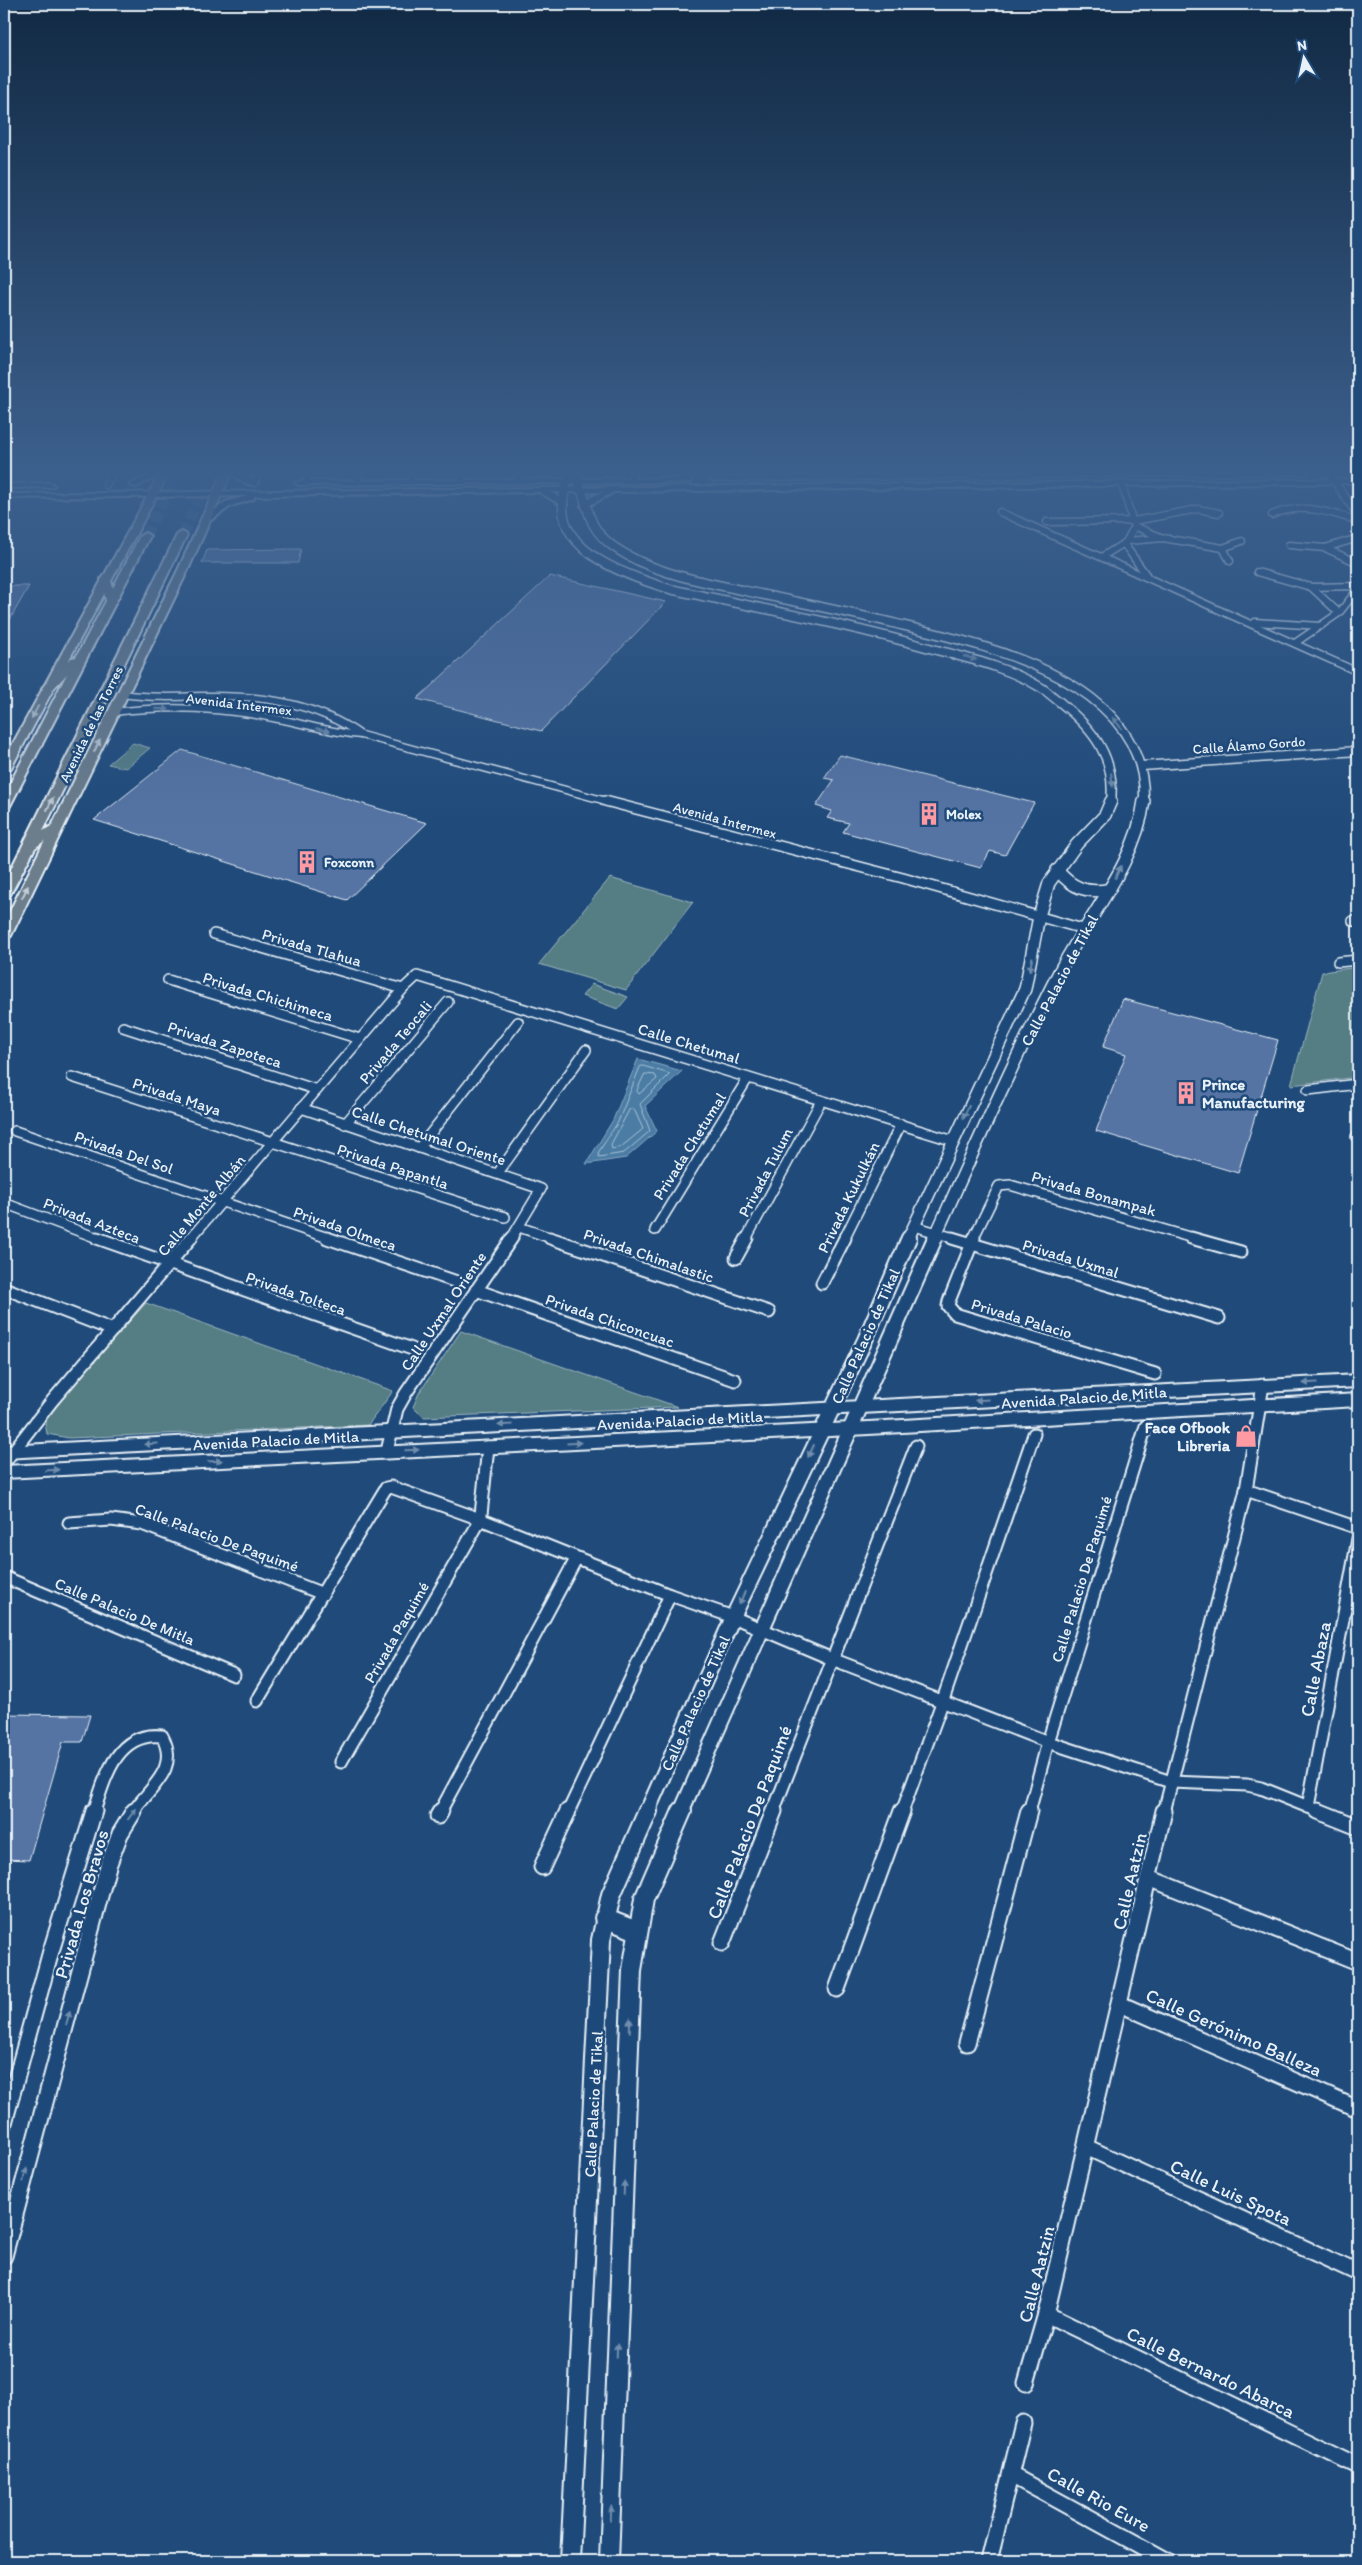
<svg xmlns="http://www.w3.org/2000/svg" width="1362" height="2565" viewBox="0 0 1362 2565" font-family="Itim,sans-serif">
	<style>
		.green { fill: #547d84; stroke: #9eb7be }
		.water { fill: #4b7ba4; stroke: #8aaac6 }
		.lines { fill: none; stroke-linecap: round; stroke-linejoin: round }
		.shore { stroke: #a9c2d6; stroke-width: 1 }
		.building { fill: #5473a3; stroke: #e8f1f8 }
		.trunk-tunnel { stroke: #3d638d; stroke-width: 11; stroke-dasharray: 11 5; stroke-linecap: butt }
		.minor-far3-casing { stroke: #e8f1f8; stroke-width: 9 }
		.minor-far2-casing { stroke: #e8f1f8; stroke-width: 12 }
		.minor-far1-casing { stroke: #e8f1f8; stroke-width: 15 }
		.minor-casing { stroke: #e8f1f8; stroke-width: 19 }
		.tertiary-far3-casing { stroke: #e8f1f8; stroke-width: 11 }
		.tertiary-far2-casing { stroke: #e8f1f8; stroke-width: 14 }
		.tertiary-far1-casing { stroke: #e8f1f8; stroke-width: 18 }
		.tertiary-casing { stroke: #e8f1f8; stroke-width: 22 }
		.secondary-casing { stroke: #e8f1f8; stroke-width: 4 }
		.primary-casing { stroke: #e8f1f8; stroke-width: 4 }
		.trunk-casing { stroke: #e8f1f8; stroke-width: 4 }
		.minor-far3 { stroke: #1f4a7a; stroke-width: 6 }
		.minor-far2 { stroke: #1f4a7a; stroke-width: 9 }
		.minor-far1 { stroke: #1f4a7a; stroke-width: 11 }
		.minor { stroke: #1f4a7a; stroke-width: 15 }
		.tertiary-far3 { stroke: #1f4a7a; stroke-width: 8 }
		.tertiary-far2 { stroke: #1f4a7a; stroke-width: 11 }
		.tertiary-far1 { stroke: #1f4a7a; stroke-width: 14 }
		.tertiary { stroke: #1f4a7a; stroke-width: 18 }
		.secondary { fill: #1f4a7a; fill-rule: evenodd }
		.primary { fill: #6c7d8b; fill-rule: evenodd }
		.trunk { fill: #6c7d8b; fill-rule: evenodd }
		.oneway { fill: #6f8dac }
		.oneway2 { fill: #c3ced7 }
		.labels { text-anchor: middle; stroke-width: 5; stroke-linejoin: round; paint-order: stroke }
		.far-street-label { font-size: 14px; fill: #e8f1f8; stroke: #1f4a7a }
		.far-poi-label { font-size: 14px; font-weight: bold; fill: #e8f1f8; stroke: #1f4a7a; text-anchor: start }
		.street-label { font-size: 16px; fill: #e8f1f8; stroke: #1f4a7a }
		.poi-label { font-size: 16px; font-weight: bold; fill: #e8f1f8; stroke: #1f4a7a; text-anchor: start }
		.near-street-label { font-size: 19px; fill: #e8f1f8; stroke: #1f4a7a }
	</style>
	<rect width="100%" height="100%" fill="#1f4a7a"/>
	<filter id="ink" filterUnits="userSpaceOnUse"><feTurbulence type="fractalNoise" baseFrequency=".02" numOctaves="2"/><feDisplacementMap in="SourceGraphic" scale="10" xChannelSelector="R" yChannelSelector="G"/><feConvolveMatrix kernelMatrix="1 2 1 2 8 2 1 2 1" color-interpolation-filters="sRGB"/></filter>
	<g filter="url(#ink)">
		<g class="green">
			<path d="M133 743 150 748 126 768 108 764Z"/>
			<path d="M610 878 693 902 626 990 539 964Z"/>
			<path d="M1358 967V1077L1291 1085 1322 972Z"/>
			<path d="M592 984 628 997 618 1009 582 996Z"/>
			<path d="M146 1303 393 1391 368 1425 69 1438 47 1434 44 1417Z"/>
			<path d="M461 1331 678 1407 423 1417 413 1407 419 1393Z"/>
		</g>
		<path class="water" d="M638 1059 682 1071 645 1106 657 1131 626 1158 586 1164 613 1120Z"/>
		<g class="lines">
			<g class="shore">
				<path d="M643 1066 670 1074 640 1104 650 1131 624 1153 599 1157 598 1153 618 1122 640 1067Z"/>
				<path d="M645 1074 655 1075 657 1079 639 1094 637 1091Z"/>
				<path d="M630 1109H634L643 1129 621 1147 612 1149 611 1145Z"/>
			</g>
		</g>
		<g class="building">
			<path d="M301 549 298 563H202L207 550Z"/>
			<path d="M550 576 666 602 541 731 417 699Z"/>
			<path d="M4 586H29L4 630Z"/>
			<path d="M182 750 427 823 347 900 94 820Z"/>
			<path d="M840 755 1034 803 1005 855 990 851 981 868 843 832 849 823 827 818 832 811 816 806 834 780 824 778Z"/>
			<path d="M1123 999 1278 1040 1238 1173 1096 1131 1126 1054 1103 1047Z"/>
			<path d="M4 1714 90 1715 82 1742H63L29 1860 4 1859Z"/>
		</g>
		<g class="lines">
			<g class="trunk-tunnel">
				<path d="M182 535 214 469"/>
				<path d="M145 536 180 469"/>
			</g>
			<defs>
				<g id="minor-far3">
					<path d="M763 469 780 478"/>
					<path d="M833 469 848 477"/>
					<path d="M899 469 912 476"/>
					<path d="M1326 469 1358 516"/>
					<path d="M518 480 520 469"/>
					<path d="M632 480 633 469"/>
					<path d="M684 480 685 469"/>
					<path d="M462 481 464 469"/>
					<path d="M357 482 362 469"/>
					<path d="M410 482 414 469"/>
					<path d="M254 483 260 469"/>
					<path d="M306 483 311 469"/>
					<path d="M106 485 114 469"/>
					<path d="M1000 512 1358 672"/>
					<path d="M1272 515C1300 502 1330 512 1358 521"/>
					<path d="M1047 522 1134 521 1198 509 1219 513"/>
					<path d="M1134 526 1163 538"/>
					<path d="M1128 541 1163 538 1223 548 1242 541"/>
					<path d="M1124 544 1147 576"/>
					<path d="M1289 545 1325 548 1358 563"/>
					<path d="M1223 548 1230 561"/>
					<path d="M1325 548 1358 538"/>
					<path d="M1103 556 1126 542 1134 527 1122 484"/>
					<path d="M1257 572 1311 587 1358 586"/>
					<path d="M1311 587 1339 613"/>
					<path d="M1255 622 1321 626"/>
					<path d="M1295 643 1339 613 1358 589"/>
					<path d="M123 694C150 698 176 697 204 696 260 695 314 702 361 735"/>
					<path d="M114 712C169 705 224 708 278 719 306 724 333 733 361 735L610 802"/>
				</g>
				<g id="minor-far2">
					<path d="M605 801 903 878 1083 929"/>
					<path d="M1353 921H1358"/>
					<path d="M214 934 403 989"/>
					<path d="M1338 962 1358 960"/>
					<path d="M168 980 360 1039"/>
					<path d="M123 1027 317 1090"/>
					<path d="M72 1077 505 1217"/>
					<path d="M1308 1090 1358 1084"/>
					<path d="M301 1108 541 1189 511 1239"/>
					<path d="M345 1124 448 1002"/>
					<path d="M15 1131 331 1239"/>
					<path d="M1356 1137 1358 1136"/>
					<path d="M419 1148 518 1022"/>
					<path d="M498 1173 586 1050"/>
					<path d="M4 1203 100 1239"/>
					<path d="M914 1226 957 1239"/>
					<path d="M519 1227 554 1239"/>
					<path d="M655 1230 748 1078"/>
					<path d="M190 1239 403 989 417 976 954 1141"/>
					<path d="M746 1239 821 1101"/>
					<path d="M844 1239 901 1124"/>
					<path d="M973 1239 999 1186 1010 1185 1196 1239"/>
				</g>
				<g id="minor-far1">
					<path d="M97 1238 412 1349"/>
					<path d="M327 1238 457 1282"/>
					<path d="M550 1238 769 1312"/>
					<path d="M952 1238 1219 1318"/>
					<path d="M974 1238 949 1301 948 1306 955 1314 1155 1374"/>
					<path d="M1191 1238 1241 1252"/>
					<path d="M736 1258 747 1238"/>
					<path d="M822 1283 845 1238"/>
					<path d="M4 1288 113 1330"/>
					<path d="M476 1290 735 1380"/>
					<path d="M387 1451 397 1409 406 1393 512 1238"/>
					<path d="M4 1463 52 1401 191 1238"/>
					<path d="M1246 1490 1358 1528"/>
					<path d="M69 1523 111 1520 142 1524 323 1594"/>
					<path d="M4 1577 234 1675"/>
					<path d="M257 1701 386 1488 391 1487 480 1519 670 1595 733 1617 832 1659 1048 1742 1171 1782 1247 1785 1261 1788 1321 1812"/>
					<path d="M341 1762 478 1524 481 1515 488 1447"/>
					<path d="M1308 1807 1358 1539"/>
					<path d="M94 1812C105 1777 117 1731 162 1736 180 1769 150 1787 133 1812"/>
					<path d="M440 1812 576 1559"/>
					<path d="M568 1812 670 1595"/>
					<path d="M773 1812 916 1446"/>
					<path d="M902 1812 943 1700 1034 1434"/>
					<path d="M1029 1812 1048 1742 1146 1426"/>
					<path d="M1164 1812 1246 1490 1263 1385"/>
				</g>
				<g id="minor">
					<path d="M1318 1811 1358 1827"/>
					<path d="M438 1816 441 1811"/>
					<path d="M542 1867 568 1811"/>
					<path d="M1149 1878 1358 1962"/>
					<path d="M722 1943 774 1811"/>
					<path d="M837 1989 902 1811"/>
					<path d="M1120 2004 1358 2109"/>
					<path d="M967 2043 1029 1811"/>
					<path d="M4 2123 51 1951 94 1811"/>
					<path d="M1086 2147 1358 2273"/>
					<path d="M4 2256 108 1866 120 1834 134 1811"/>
					<path d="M1046 2314 1358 2466"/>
					<path d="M1026 2383 1046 2314 1164 1811"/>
					<path d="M1011 2475 1168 2561"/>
					<path d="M989 2561 1023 2423"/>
				</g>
				<g id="tertiary-far3">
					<path d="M575 469C573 474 569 477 567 482 565 488 563 498 563 505 561 555 632 577 670 589 758 608 847 624 933 649 970 659 1007 667 1040 687 1047 691 1054 698 1061 703 1094 730 1116 758 1111 802"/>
					<path d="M574 473C591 503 582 524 614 547 653 574 701 581 746 591 796 602 847 612 897 624 989 646 1148 681 1144 802"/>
					<path d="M1142 766 1358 751"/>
				</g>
				<g id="tertiary-far2">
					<path d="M1057 870C1072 888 1087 894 1110 889"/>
					<path d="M908 1239 1025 989 1039 916 1049 883 1077 844 1105 815 1111 801"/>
					<path d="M934 1239C974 1150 1014 1060 1058 974 1087 918 1136 864 1144 801"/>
				</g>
				<g id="tertiary-far1">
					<path d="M647 1812 733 1617 865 1340 909 1238"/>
					<path d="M681 1812 935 1238"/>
				</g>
				<g id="tertiary">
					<path d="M604 1918 637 1931"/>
					<path d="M570 2561 601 1940 611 1895 648 1811"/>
					<path d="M609 2561 632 1970 644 1899 682 1811"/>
				</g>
				<g id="secondary">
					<path d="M161 469 170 470 136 487 129 485Z"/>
					<path d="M227 469H236L258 483C249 489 234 476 227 469Z"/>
					<path d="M1305 470 1309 472 1308 474 714 481 710 479 714 477Z"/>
					<path d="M688 478H691V482L299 485 295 483 299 481Z"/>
					<path d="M1358 479V483L614 492 585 508 581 506C588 498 594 495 603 492H551L566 502 567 504 563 506 539 492 254 496V499L231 506 204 525H201V521L225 502 247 496 4 498V494Z"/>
					<path d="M50 483 54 485 53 487 4 488V484Z"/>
					<path d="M1358 1375V1387L4 1458V1446Z"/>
					<path d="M1358 1394V1406L851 1435 4 1478V1466L851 1423Z"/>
				</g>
				<g id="primary">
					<path d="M162 469H171L10 770 4 773V760Z"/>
					<path d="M224 469H233L188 570 11 936 4 940V923L178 570Z"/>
				</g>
				<g id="trunk">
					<path d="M182 532 187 535 43 831 58 822 64 826 35 848 10 895 4 899V883L177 535Z"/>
					<path d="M145 533 150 536 10 806 4 810V795L67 674 52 690 48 691 42 688 71 658 76 657 106 601 101 579 110 577 113 588 140 536Z"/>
				</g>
			</defs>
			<use href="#minor-far3" class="minor-far3-casing"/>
			<use href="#minor-far2" class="minor-far2-casing"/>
			<use href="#minor-far1" class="minor-far1-casing"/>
			<use href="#minor" class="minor-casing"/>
			<use href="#tertiary-far3" class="tertiary-far3-casing"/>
			<use href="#tertiary-far2" class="tertiary-far2-casing"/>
			<use href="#tertiary-far1" class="tertiary-far1-casing"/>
			<use href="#tertiary" class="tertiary-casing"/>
			<use href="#secondary" class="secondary-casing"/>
			<use href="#primary" class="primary-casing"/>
			<use href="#trunk" class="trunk-casing"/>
			<use href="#minor-far3" class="minor-far3"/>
			<use href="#minor-far2" class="minor-far2"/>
			<use href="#minor-far1" class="minor-far1"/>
			<use href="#minor" class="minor"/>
			<use href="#tertiary-far3" class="tertiary-far3"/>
			<use href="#tertiary-far2" class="tertiary-far2"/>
			<use href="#tertiary-far1" class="tertiary-far1"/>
			<use href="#tertiary" class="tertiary"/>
			<use href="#secondary" class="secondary"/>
			<use href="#primary" class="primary"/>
			<use href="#trunk" class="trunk"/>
		</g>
		<defs><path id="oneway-solid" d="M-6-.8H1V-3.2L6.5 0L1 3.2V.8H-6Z" transform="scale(1.25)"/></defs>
		<g class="oneway">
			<use href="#oneway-solid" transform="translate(970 658) rotate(15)"/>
			<use href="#oneway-solid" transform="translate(162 709) rotate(2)"/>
			<use href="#oneway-solid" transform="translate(1117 723) rotate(-130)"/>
			<use href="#oneway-solid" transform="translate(323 730) rotate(15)"/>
			<use href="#oneway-solid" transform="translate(1112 780) rotate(83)"/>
			<use href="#oneway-solid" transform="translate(1118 872) rotate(-65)"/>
			<use href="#oneway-solid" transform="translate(1031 964) rotate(102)"/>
			<use href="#oneway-solid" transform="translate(966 1112) rotate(115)"/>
			<use href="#oneway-solid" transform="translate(1310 1383) rotate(177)"/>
			<use href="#oneway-solid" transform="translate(982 1400) rotate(177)"/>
			<use href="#oneway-solid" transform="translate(505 1425) rotate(177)"/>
			<use href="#oneway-solid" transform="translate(574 1443) rotate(-3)"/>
			<use href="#oneway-solid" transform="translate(151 1444) rotate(177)"/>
			<use href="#oneway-solid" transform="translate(412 1450) rotate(-2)"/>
			<use href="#oneway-solid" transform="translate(811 1451) rotate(115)"/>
			<use href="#oneway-solid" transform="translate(215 1461) rotate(-3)"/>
			<use href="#oneway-solid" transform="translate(52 1470) rotate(-3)"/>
			<use href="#oneway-solid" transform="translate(742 1598) rotate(115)"/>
			<use href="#oneway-solid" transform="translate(132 1814) rotate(-53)"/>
			<use href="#oneway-solid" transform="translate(68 2018) rotate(-75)"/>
			<use href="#oneway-solid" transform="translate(630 2025) rotate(-88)"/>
			<use href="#oneway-solid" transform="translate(25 2175) rotate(-75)"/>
			<use href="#oneway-solid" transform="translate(624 2188) rotate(-88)"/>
			<use href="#oneway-solid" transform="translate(617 2350) rotate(-88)"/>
			<use href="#oneway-solid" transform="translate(611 2513) rotate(-88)"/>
		</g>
		<g class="oneway2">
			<use href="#oneway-solid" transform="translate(35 712) rotate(118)"/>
			<use href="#oneway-solid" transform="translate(97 746) rotate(-64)"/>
			<use href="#oneway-solid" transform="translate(50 804) rotate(-64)"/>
			<use href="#oneway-solid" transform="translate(25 892) rotate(-64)"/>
		</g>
	</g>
	<linearGradient id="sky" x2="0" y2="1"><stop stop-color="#112943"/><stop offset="0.57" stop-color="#3c608d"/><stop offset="1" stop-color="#3c608d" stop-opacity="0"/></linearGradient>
	<rect width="1362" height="828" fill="url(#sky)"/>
	<defs>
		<symbol id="building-bare" viewBox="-9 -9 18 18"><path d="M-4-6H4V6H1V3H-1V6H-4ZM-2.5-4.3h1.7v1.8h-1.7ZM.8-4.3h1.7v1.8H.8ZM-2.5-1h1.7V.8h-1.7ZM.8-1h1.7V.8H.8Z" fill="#ff9aa2" stroke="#1f4a7a" stroke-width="2.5" paint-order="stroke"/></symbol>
		<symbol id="shop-bare" viewBox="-9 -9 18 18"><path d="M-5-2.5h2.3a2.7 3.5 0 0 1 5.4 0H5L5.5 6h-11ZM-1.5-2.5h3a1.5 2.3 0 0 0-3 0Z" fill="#ff9aa2" stroke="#1f4a7a" stroke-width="2.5" paint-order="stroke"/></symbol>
	</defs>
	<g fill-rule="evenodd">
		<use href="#building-bare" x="913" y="798" width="32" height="32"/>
		<use href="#building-bare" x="291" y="846" width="32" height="32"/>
		<use href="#building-bare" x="1170" y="1077" width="32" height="32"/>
		<use href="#shop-bare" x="1230" y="1420" width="32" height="32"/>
	</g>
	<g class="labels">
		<g class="far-street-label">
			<text transform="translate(239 704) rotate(7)" y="5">Avenida Intermex</text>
			<text transform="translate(91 724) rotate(-64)" y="5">Avenida de las Torres</text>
			<text transform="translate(1249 745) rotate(-4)" y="5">Calle Álamo Gordo</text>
			<text transform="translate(725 820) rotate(15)" y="5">Avenida Intermex</text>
		</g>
		<g class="far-poi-label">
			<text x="946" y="819">Molex</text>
			<text x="324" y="867">Foxconn</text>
		</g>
		<g class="street-label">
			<text transform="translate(312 947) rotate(16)" y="6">Privada Tlahua</text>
			<text transform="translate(1059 980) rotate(-62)" y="6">Calle Palacio de Tikal</text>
			<text transform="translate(268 996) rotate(17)" y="6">Privada Chichimeca</text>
			<text transform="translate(395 1042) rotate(-50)" y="6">Privada Teocali</text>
			<text transform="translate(689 1043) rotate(17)" y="6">Calle Chetumal</text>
			<text transform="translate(225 1044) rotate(18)" y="6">Privada Zapoteca</text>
			<text transform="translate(177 1096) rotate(18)" y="6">Privada Maya</text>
			<text transform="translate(429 1135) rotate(18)" y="6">Calle Chetumal Oriente</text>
			<text transform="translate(689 1146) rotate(-58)" y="6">Privada Chetumal</text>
			<text transform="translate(124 1152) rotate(19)" y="6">Privada Del Sol</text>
			<text transform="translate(393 1166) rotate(18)" y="6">Privada Papantla</text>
			<text transform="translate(765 1172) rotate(-62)" y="6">Privada Tulum</text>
			<text transform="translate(1094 1193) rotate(16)" y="6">Privada Bonampak</text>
			<text transform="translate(848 1197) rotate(-64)" y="6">Privada Kukulkán</text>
			<text transform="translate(201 1205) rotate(-50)" y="6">Calle Monte Albán</text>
			<text transform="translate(92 1220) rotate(21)" y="6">Privada Azteca</text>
			<text transform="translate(345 1228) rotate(19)" y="6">Privada Olmeca</text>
			<text transform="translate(649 1255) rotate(19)" y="6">Privada Chimalastic</text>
			<text transform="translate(1071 1258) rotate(17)" y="6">Privada Uxmal</text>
			<text transform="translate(296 1293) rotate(19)" y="6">Privada Tolteca</text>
			<text transform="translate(443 1311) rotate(-56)" y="6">Calle Uxmal Oriente</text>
			<text transform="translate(1022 1318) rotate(17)" y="6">Privada Palacio</text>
			<text transform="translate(610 1320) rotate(19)" y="6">Privada Chiconcuac</text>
			<text transform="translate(865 1336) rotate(-66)" y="6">Calle Palacio de Tikal</text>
			<text transform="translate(1084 1397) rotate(-4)" y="6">Avenida Palacio de Mitla</text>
			<text transform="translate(680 1420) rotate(-3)" y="6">Avenida Palacio de Mitla</text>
			<text transform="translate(276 1440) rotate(-3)" y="6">Avenida Palacio de Mitla</text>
			<text transform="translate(217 1537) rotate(20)" y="6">Calle Palacio De Paquimé</text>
			<text transform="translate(1081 1579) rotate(-73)" y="6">Calle Palacio De Paquimé</text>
			<text transform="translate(125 1611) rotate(23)" y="6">Calle Palacio De Mitla</text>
			<text transform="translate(396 1632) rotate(-60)" y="6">Privada Paquimé</text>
			<text transform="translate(695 1703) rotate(-66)" y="6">Calle Palacio de Tikal</text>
			<text transform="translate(593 2104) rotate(-87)" y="6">Calle Palacio de Tikal</text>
		</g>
		<g class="poi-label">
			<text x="1202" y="1090">Prince<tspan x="1202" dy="18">Manufacturing</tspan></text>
			<text x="1230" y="1433" text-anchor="end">Face Ofbook<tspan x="1230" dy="18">Libreria</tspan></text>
		</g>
		<g class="near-street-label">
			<text transform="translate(1315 1669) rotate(-79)" y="7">Calle Abaza</text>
			<text transform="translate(749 1822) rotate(-69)" y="7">Calle Palacio De Paquimé</text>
			<text transform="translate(1129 1881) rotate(-77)" y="7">Calle Aatzin</text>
			<text transform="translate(81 1904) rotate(-74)" y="7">Privada Los Bravos</text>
			<text transform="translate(1234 2032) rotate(24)" y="7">Calle Gerónimo Balleza</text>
			<text transform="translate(1231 2192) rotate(25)" y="7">Calle Luis Spota</text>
			<text transform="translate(1036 2274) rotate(-76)" y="7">Calle Aatzin</text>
			<text transform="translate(1211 2372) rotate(26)" y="7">Calle Bernardo Abarca</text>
			<text transform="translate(1099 2499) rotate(29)" y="7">Calle Rio Eure</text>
		</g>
	</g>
	<rect width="1362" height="2565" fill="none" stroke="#1f4a7a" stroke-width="20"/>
	<rect x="10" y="10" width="1342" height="2545" fill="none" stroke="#e8f1f8" stroke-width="2" filter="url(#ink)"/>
	<g transform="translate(1304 58) rotate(351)" stroke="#1f4a7a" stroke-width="4" paint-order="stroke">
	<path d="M0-4L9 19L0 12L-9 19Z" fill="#e8f1f8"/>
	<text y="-8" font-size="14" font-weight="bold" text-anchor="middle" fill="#e8f1f8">N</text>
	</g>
</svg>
